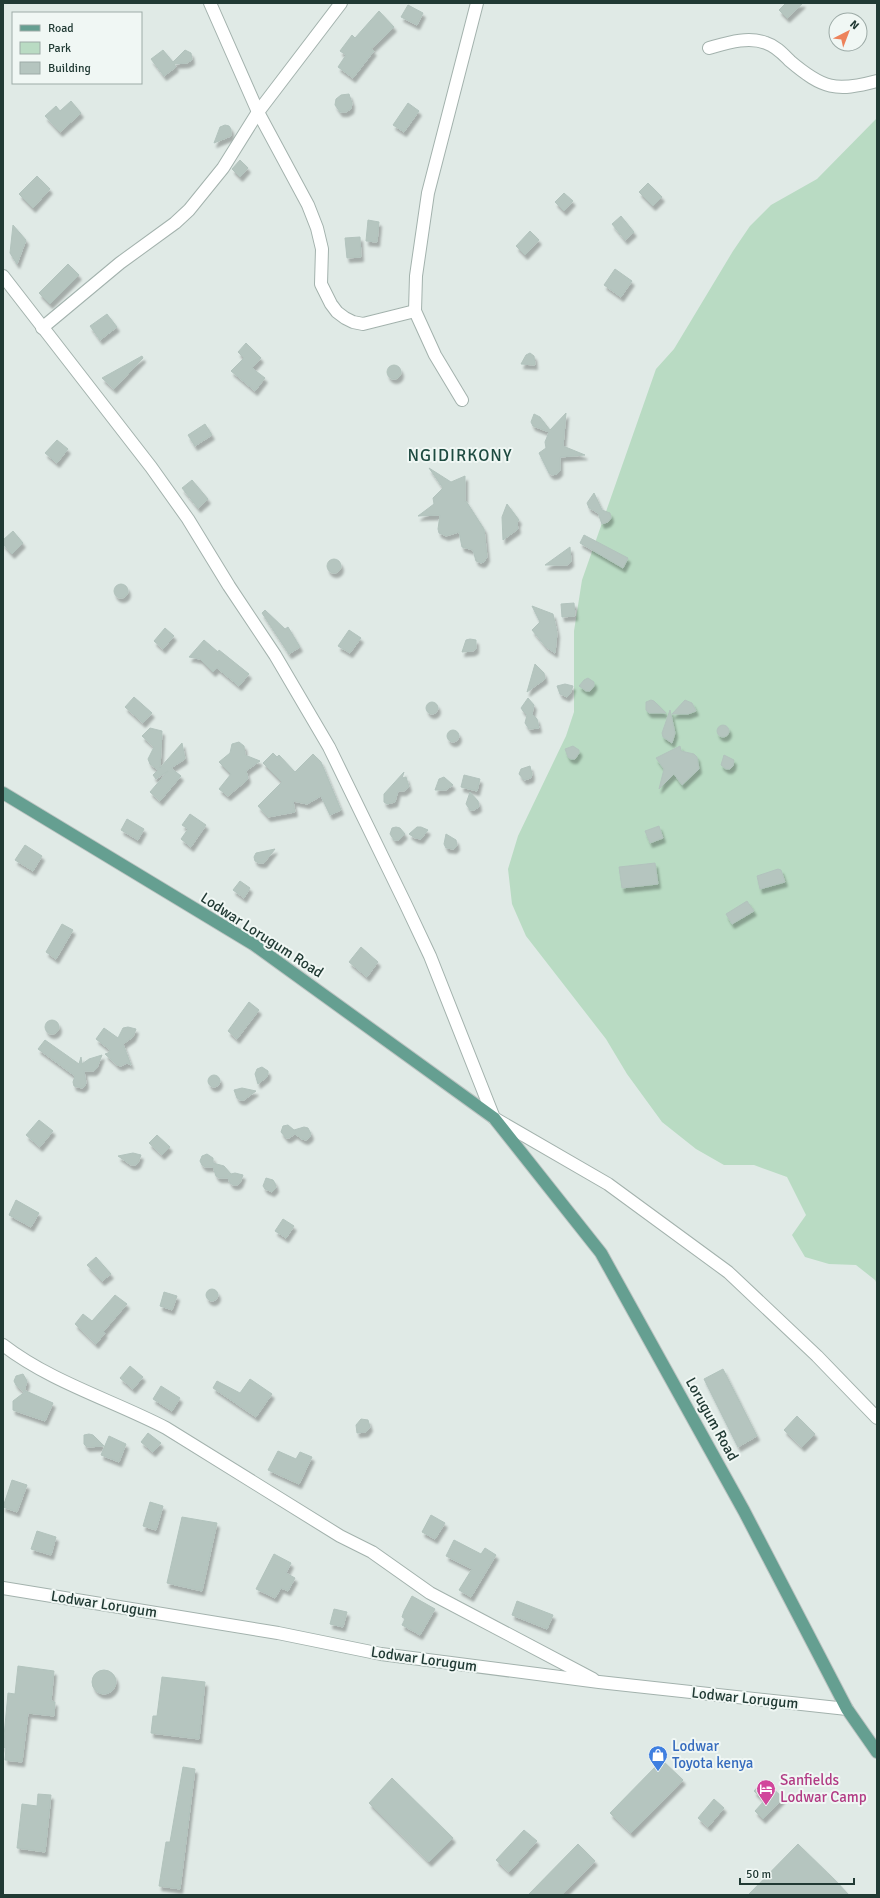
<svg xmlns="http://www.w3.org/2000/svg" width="880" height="1898" viewBox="0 0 880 1898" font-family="Signika,sans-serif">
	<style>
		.green { fill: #b9dbc3 }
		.building { fill: #b5c5bf; stroke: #b2c3bd; filter: url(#shadow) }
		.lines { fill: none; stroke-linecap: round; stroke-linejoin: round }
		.minor-casing { stroke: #a3b2ad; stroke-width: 14 }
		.major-casing { stroke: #bcc4c2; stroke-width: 14 }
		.minor { stroke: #fff; stroke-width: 12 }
		.major { stroke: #659f91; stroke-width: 12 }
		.labels { text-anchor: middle; stroke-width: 4; stroke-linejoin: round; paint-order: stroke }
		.street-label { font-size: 15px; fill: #213a34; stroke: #f0f7f4 }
		.shop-label { font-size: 15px; fill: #366cbe; stroke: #f0f7f4; text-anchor: start }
		.hotel-label { font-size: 15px; fill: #b23c85; stroke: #f0f7f4; text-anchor: start }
		.quarter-label { font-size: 17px; letter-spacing: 1px; fill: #1e4b41; stroke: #f0f7f4 }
	</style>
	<defs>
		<filter id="shadow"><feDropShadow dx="2.5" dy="4.5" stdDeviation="1" flood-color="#0004"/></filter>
	</defs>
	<rect width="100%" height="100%" fill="#e0eae6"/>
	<path class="green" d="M877 118V1284L875 1280 856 1265 829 1264 805 1257 792 1235 806 1215 787 1177 754 1165H724L696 1149 662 1122 627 1074 606 1039 526 936 512 904 508 869 518 836 566 736 574 712V631L582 580 656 369 674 349 733 251 750 226 771 205 817 179Z"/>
	<g class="building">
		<path d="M786 3H803L787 18 779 10Z"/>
		<path d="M408 5 423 13 417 25 401 17Z"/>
		<path d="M379 11 394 27 371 49 374 51 353 78 338 67 346 55 340 51 352 35 355 38Z"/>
		<path d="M163 50 173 62 185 50 191 53 192 60 187 63 174 64 176 67 164 76 151 59Z"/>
		<path d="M349 94 352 103 351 109 346 112H340L335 105 336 99 341 95Z"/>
		<path d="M71 101 81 113 60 132 45 116 56 106 60 111Z"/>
		<path d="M408 103 419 111 404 132 393 125Z"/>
		<path d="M225 125 229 126 231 129V136L214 143 220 127Z"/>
		<path d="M240 160 248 168 240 177 232 169Z"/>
		<path d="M37 176 50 189 33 208 19 194Z"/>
		<path d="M648 183 662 197 653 206 639 192Z"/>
		<path d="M564 193 573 201 564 211 555 202Z"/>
		<path d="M621 216 634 232 625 240 612 224Z"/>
		<path d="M368 220 379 222 377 242 366 241Z"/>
		<path d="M13 225 26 240 17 264 10 253Z"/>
		<path d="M530 231 539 240 525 255 516 246Z"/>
		<path d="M360 237 361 257 347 258 345 238Z"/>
		<path d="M68 264 79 275 50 304 39 293Z"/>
		<path d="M615 269 632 281 621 297 604 285Z"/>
		<path d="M107 314 117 327 100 340 90 326Z"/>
		<path d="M246 343 261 358 252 368 265 378 255 391 231 371 244 358 238 352Z"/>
		<path d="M530 353 534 356 535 365 521 364 526 355Z"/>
		<path d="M142 356 143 358 114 389 102 378Z"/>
		<circle cx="394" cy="372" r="7"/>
		<path d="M566 413 563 446 585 455 560 457V471L557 474 552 475 549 473 539 453 546 448 545 442 549 432 533 426 531 422 534 414 540 417 550 430Z"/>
		<path d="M205 424 212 435 195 446 188 435Z"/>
		<path d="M57 440 68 449 57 463 45 453Z"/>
		<path d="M429 468 451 482 465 476V502L466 501 484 529 487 557 484 562 481 563 476 561 473 550 462 547 459 532 446 536 439 533 438 529 440 515 418 516 434 504 433 498 443 488Z"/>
		<path d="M192 480 208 499 198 508 182 488Z"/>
		<path d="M594 493 602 510 610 513 611 518 608 522 602 524 598 513 589 508 587 503Z"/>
		<path d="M507 504 519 520 517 523 518 529 503 540 502 517Z"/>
		<path d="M13 531 23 543 12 554 3 544V540Z"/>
		<path d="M584 535 628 558 623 568 580 543Z"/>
		<path d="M570 547 571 562 567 565H545Z"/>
		<circle cx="334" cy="566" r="7"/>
		<circle cx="121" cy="591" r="7"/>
		<path d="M574 603 575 616 562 617 561 604Z"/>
		<path d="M532 606 553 614 557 633 555 653 546 647 532 630 540 622Z"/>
		<path d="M265 610 285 629 288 627 300 647 289 654 262 613Z"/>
		<path d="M165 628 174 636 163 649 154 641Z"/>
		<path d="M349 630 361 638 350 653 338 646Z"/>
		<path d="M470 639 476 640V649L473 651 462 652 466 640Z"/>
		<path d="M204 640 218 652 219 650 249 674 239 686 217 668 213 672 200 659 189 657Z"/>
		<path d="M535 664 544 673 545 679 527 692Z"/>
		<path d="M588 678 594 682V686L590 691H586L579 686 584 680Z"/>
		<path d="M565 684 573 686 570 694 567 697 560 694 557 686Z"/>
		<path d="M134 697 152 713 143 723 125 707Z"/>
		<path d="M528 698 534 705 532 714 537 719 539 728 529 729 525 723 527 715 523 711 521 708Z"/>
		<path d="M651 700 654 701 666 713H649L646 710V702Z"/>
		<path d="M685 700 692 703 696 711 688 714H672Z"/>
		<circle cx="432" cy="708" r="6"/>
		<path d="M670 710 675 733 672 743 663 737 662 733Z"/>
		<circle cx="723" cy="731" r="6"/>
		<path d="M150 728 162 731 160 768 182 743 185 759 171 768 181 776 160 801 150 792 168 771 156 779 153 775 158 770 150 764 148 759 154 747 142 736Z"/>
		<circle cx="453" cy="736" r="6"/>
		<path d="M239 742 244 746 245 755 260 761 246 771 248 778 246 781 228 796 219 789 231 774 219 762 230 753 232 744Z"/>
		<path d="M573 746 579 750V753L575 759H571L568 757 565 749Z"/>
		<path d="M680 746 681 751 694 754 697 757 699 769 682 785 674 774 659 789 664 769 656 758Z"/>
		<path d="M273 753 277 757 279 755 295 772 313 754 321 762 341 810 330 815 321 796 307 804 293 801 295 812 268 817 258 806 282 782 263 763Z"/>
		<path d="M724 755 734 760 733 766 730 769H726L721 765Z"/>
		<path d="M530 766 532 774 531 778 524 780 519 774 521 769Z"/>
		<path d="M404 772 402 778 406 777 409 787 404 791H398L395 802 387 804 384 802V794Z"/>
		<path d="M464 775 480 779 477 791 461 787Z"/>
		<path d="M444 777 453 785 446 790H435L439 779Z"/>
		<path d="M470 792 478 801 479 807 474 810H470L466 804Z"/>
		<path d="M190 814 206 825 191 847 181 839 188 829 182 825Z"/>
		<path d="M127 819 144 829 138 840 121 830Z"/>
		<path d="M659 826 663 838 650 843 645 831Z"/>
		<path d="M396 827 400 828 405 834 399 840H394L390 834 392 828Z"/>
		<path d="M417 827H421L428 830 421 839 415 838 409 834Z"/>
		<path d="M446 834 456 840 457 846 454 849 446 848 444 844Z"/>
		<path d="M25 845 42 856 33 871 15 860Z"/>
		<path d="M275 849 264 863H259L255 861 254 857 256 853Z"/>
		<path d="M655 863 658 884 622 888 619 867Z"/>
		<path d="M778 869 781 870 785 882 760 889 757 876Z"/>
		<path d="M240 881 250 888 244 898 233 890Z"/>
		<path d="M747 901 754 911 732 924 726 914Z"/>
		<path d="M62 924 73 930 56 959 46 952Z"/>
		<path d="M361 947 378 962 367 977 349 962Z"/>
		<path d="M249 1002 259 1010 237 1039 228 1031Z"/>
		<circle cx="52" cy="1027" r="7"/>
		<path d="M128 1027 136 1029 133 1037 123 1044 131 1065 127 1063 121 1066 117 1065 105 1054 108 1053 110 1050 96 1039 104 1028 118 1038 123 1028Z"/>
		<path d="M45 1040 79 1064 81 1057 82 1064 89 1059 102 1055 97 1068 94 1071H84L86 1083 85 1086 82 1088 74 1086 73 1082 75 1076 38 1049Z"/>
		<path d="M262 1067 268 1071V1074L267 1077 258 1084 255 1074 257 1069Z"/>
		<circle cx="214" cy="1081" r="6"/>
		<path d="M242 1088 256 1091 244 1100H240L237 1098 234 1090Z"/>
		<path d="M39 1120 53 1131 40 1147 26 1135Z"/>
		<path d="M288 1125 294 1130 304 1127 308 1128 311 1134 310 1137 306 1140 302 1139 295 1134 289 1138H286L281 1132 283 1126Z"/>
		<path d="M157 1135 170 1147 162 1155 149 1143Z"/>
		<path d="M133 1153 141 1155 138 1163 135 1165H131L118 1156Z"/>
		<path d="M207 1154 213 1158V1163L224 1166 231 1174 235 1173 243 1175 240 1183 237 1185H233L230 1183 228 1178H219L216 1176 213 1167H205L202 1165 200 1161 202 1156Z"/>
		<path d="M266 1178 273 1180 275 1183 276 1188 272 1192 265 1189 263 1186Z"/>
		<path d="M16 1200 39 1213 31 1227 9 1215Z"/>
		<path d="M283 1219 294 1226 286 1238 275 1231Z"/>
		<path d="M96 1257 111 1274 102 1281 87 1265Z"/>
		<circle cx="212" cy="1295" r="6"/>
		<path d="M164 1292 177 1296 172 1310 160 1306Z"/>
		<path d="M115 1295 127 1304 103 1332 105 1333 96 1344 75 1324 83 1314 92 1321Z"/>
		<path d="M130 1366 143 1377 133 1389 120 1378Z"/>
		<path d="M723 1369 757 1436 738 1447 704 1379Z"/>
		<path d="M23 1374 27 1381 24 1392 16 1385 14 1381 16 1376Z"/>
		<path d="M250 1379 272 1394 256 1417 213 1388 217 1381 240 1393Z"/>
		<path d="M161 1386 180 1398 172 1411 153 1399Z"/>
		<path d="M26 1391 53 1403 45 1421 13 1410V1401Z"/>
		<path d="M797 1416 815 1434 802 1447 784 1430Z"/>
		<path d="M361 1419 368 1420 370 1427 366 1432 357 1433 356 1425Z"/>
		<path d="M148 1433 161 1443 153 1452 141 1442Z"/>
		<path d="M89 1434 93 1435 104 1446 87 1447 84 1444V1435Z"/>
		<path d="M109 1436 126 1444 119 1462 101 1455Z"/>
		<path d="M278 1451 296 1459 300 1452 312 1457 299 1484 268 1470Z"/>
		<path d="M12 1480 27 1485 17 1512 3 1507Z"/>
		<path d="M150 1502 163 1506 156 1530 143 1526Z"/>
		<path d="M431 1515 445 1523 435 1539 422 1532Z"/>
		<path d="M182 1517 217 1523 202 1591 167 1583Z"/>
		<path d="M37 1531 56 1537 51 1555 31 1549Z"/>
		<path d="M454 1540 481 1554 485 1548 496 1555 471 1597 459 1590 472 1569 446 1556Z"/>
		<path d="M274 1554 291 1563 286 1573 295 1578 288 1591 281 1588 275 1598 256 1589Z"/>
		<path d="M412 1596 435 1609 420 1635 402 1625 405 1619 402 1617 404 1611Z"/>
		<path d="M517 1601 553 1615 547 1629 512 1615Z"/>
		<path d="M334 1609 347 1612 343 1627 330 1624Z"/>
		<path d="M18 1666 54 1671 51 1701 55 1702 54 1716 28 1713 22 1762 5 1760 6 1748 3 1747 8 1693 15 1694Z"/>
		<circle cx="104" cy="1682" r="12"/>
		<path d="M162 1677 205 1682 199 1739 151 1733 153 1716H157Z"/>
		<path d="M662 1760 683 1780 631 1833 610 1813Z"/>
		<path d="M183 1767 195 1769 180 1889 159 1886 166 1842H170Z"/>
		<path d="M392 1778 453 1838 429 1862 369 1803Z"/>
		<path d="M764 1780 783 1798 763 1819 755 1811 764 1801 754 1791Z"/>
		<path d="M38 1794 51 1795 45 1852 17 1848 22 1804 37 1806Z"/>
		<path d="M714 1799 724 1808 708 1827 698 1818Z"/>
		<path d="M524 1830 537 1841 509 1872 496 1860Z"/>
		<path d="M578 1844 595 1861 562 1895H528Z"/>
		<path d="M798 1844 834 1879 849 1895H748Z"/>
	</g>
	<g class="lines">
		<defs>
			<g id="minor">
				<path d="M210 3 258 112 308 205 317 228 322 249 321 284 331 304 337 312 345 318 353 322 363 324 415 311"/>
				<path d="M709 48C727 43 748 36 766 43 776 46 783 54 790 61 823 89 836 92 877 81"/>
				<path d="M3 276 151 467 188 519 229 586 275 655 329 747 405 903 430 956 494 1118 608 1184 728 1272 817 1356 877 1418"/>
				<path d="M42 328 120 263 175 223 189 210 223 168 258 112 341 3"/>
				<path d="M462 400 435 355 415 311 416 276 428 193 477 3"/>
				<path d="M3 1345C51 1382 112 1400 166 1428L340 1536 372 1552 430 1593 593 1679"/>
				<path d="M3 1588 278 1633 381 1654 599 1682 847 1709"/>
			</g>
			<path id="major" d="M3 793 253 944 494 1118 601 1253 744 1511 847 1709 877 1752"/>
		</defs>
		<use href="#minor" class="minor-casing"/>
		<use href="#major" class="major-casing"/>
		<use href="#minor" class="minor"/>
		<use href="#major" class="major"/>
	</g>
	<defs>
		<symbol id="shop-pin" viewBox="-11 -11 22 30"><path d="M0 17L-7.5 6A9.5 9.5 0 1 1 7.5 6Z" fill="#3f7fe0" stroke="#f0f7f4"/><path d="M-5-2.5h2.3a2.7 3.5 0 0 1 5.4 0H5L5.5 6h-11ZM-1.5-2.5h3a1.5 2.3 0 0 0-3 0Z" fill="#fff"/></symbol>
		<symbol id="hotel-pin" viewBox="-11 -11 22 30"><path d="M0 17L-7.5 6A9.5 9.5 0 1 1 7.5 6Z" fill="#d1479c" stroke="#f0f7f4"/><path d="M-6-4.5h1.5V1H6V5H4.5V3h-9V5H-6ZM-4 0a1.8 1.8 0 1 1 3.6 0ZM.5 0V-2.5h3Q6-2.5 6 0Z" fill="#fff"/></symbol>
	</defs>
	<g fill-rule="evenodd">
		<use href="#shop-pin" x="647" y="1744" width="22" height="30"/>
		<use href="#hotel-pin" x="755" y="1778" width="22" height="30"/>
	</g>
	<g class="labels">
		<g class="street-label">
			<text transform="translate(262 935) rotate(33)" y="5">Lodwar Lorugum Road</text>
			<text transform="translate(712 1419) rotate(61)" y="5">Lorugum Road</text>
			<text transform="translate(104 1604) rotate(9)" y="5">Lodwar Lorugum</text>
			<text transform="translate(424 1659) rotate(8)" y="5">Lodwar Lorugum</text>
			<text transform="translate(745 1698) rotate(6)" y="5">Lodwar Lorugum</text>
		</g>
		<g class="shop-label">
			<text x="672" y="1751">Lodwar<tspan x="672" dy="17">Toyota kenya</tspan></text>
		</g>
		<g class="hotel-label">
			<text x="780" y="1785">Sanfields<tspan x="780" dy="17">Lodwar Camp</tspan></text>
		</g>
		<g class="quarter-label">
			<text x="460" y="461">NGIDIRKONY</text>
		</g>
	</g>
	<rect width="880" height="1898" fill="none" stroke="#213a34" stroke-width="8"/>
	<rect x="12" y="12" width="130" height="72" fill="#f0f7f4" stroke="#9daba7"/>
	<rect x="20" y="25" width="20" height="6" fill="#659f91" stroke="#9daba7"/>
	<text x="48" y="32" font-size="12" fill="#213a34">Road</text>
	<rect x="20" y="42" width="20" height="12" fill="#b9dbc3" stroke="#9daba7"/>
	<text x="48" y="52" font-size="12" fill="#213a34">Park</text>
	<rect x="20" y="62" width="20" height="12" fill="#b5c5bf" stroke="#9daba7"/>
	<text x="48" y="72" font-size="12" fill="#213a34">Building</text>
	<g transform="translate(848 32) rotate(42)"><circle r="19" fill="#f0f7f4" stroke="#9daba7"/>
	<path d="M0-3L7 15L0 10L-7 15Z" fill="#ed825a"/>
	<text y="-6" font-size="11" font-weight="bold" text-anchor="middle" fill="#213a34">N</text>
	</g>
	<path d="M740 1878v6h114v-6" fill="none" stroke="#213a34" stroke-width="2"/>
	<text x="746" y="1878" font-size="12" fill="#213a34" stroke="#f0f7f4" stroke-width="3" paint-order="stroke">50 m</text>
</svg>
